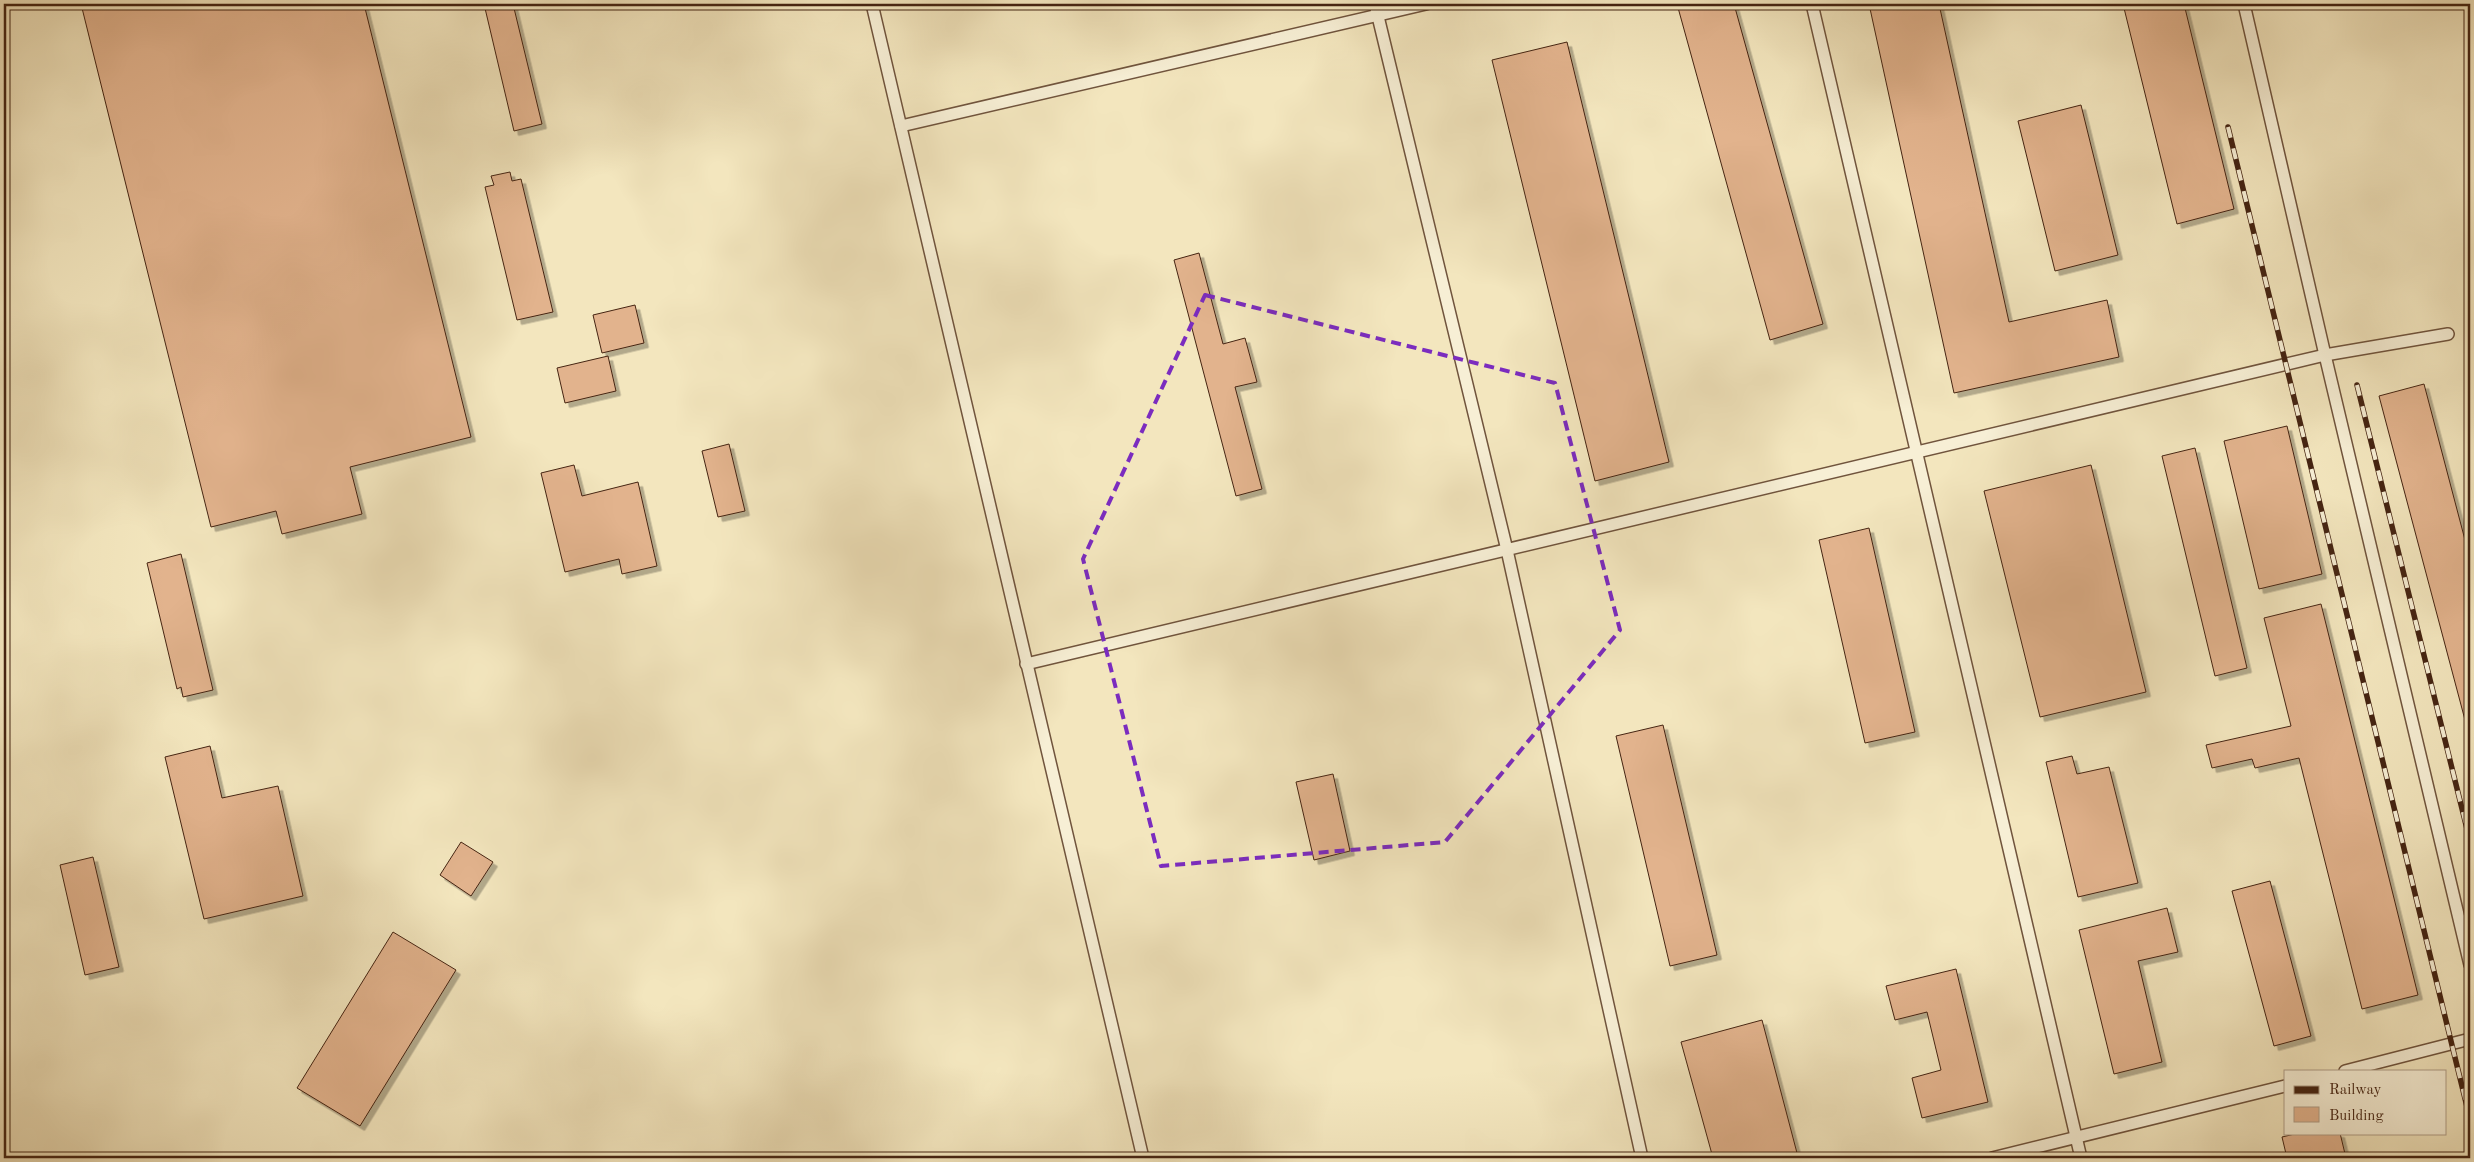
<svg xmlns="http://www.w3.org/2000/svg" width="2474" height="1162" viewBox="0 0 2474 1162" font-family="'Old Standard TT',serif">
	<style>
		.building { fill: #e2b38d; stroke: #452412; filter: url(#shadow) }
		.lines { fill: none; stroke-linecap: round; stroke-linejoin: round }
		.service-casing { stroke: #70543d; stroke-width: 14 }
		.service { stroke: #f7efd5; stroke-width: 11 }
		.rail-casing { stroke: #452412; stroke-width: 5.5 }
		.rail { stroke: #f7efd5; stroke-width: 4; stroke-dasharray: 11; stroke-linecap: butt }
		.marked { fill: none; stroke: #7b2cbf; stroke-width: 4; stroke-dasharray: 10 6; stroke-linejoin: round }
	</style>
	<defs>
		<filter id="shadow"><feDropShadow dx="4.5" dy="4.5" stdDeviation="0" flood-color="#0004"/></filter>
	</defs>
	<rect width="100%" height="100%" fill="#f3e6be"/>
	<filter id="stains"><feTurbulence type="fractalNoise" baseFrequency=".004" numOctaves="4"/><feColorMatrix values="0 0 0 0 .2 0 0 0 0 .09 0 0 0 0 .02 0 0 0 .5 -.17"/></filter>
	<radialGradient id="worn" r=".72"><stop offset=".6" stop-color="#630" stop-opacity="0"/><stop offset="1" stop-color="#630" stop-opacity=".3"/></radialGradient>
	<g class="building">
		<path d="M81 4H364L471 437 350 467 362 514 282 534 276 511 211 527Z"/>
		<path d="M484 4H513L542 124 514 131Z"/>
		<path d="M1677 4H1734L1823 324 1770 340Z"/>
		<path d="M1869 4H1939L2009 322 2107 300 2119 357 1954 393Z"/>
		<path d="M2123 4H2184L2234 209 2177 224Z"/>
		<path d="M1567 42 1669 462 1595 481 1492 60Z"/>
		<path d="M2081 105 2118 255 2055 271 2018 121Z"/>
		<path d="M510 172 512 181 521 179 553 312 517 320 485 187 494 185 491 176Z"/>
		<path d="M1199 253 1223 344 1245 338 1257 382 1235 387 1262 489 1236 496 1174 260Z"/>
		<path d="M635 305 644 343 602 353 593 315Z"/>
		<path d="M608 356 616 391 565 403 557 368Z"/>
		<path d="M2424 384 2470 559V719L2465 720 2379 396Z"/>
		<path d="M2287 426 2322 574 2259 589 2224 441Z"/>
		<path d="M729 444 745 511 718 517 702 451Z"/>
		<path d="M2195 448 2247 668 2215 676 2162 456Z"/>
		<path d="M574 465 582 496 638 482 657 566 622 574 619 559 565 572 541 473Z"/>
		<path d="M2091 465 2146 692 2040 717 1984 491Z"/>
		<path d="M1869 528 1915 732 1865 743 1819 540Z"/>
		<path d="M181 554 213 690 183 697 181 687 177 689 147 563Z"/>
		<path d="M2321 604 2418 995 2362 1009 2299 758 2255 768 2252 759 2212 768 2206 745 2291 726 2264 618Z"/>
		<path d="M1663 725 1717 955 1670 966 1616 736Z"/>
		<path d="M210 746 222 798 278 786 303 896 204 919 165 757Z"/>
		<path d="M2072 756 2077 774 2109 767 2138 883 2078 897 2046 762Z"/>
		<path d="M1333 774 1350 851 1314 860 1296 782Z"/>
		<path d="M461 842 493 862 471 896 440 875Z"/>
		<path d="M93 857 119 967 85 975 60 865Z"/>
		<path d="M2270 881 2311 1036 2274 1046 2232 891Z"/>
		<path d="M2167 908 2178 952 2138 961 2162 1062 2114 1074 2079 930Z"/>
		<path d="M393 932 456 970 360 1126 297 1088Z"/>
		<path d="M1956 969 1988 1102 1922 1118 1912 1078 1941 1070 1927 1012 1895 1020 1886 986Z"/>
		<path d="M1762 1020 1797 1153 1793 1154 1794 1158H1713L1681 1042Z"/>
		<path d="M2299 1133H2340L2346 1158H2287L2282 1137Z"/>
	</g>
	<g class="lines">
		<defs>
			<g id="service">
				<path d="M872 4 1143 1158"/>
				<path d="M1375 4 1507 550 1642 1158"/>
				<path d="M1812 4 2081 1158"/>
				<path d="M2244 4 2325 355 2470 965"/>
				<path d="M901 126 1426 4"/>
				<path d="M1026 664 2325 355 2448 334"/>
				<path d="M2345 1071 2470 1039"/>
				<path d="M1992 1158 2285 1086"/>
			</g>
		</defs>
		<use href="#service" class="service-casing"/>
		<use href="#service" class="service"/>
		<defs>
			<g id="rail">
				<path d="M2228 127 2470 1119"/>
				<path d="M2357 385 2470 841"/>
			</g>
		</defs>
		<use href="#rail" class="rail-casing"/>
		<use href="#rail" class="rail"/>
	</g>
	<path class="marked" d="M1205 295 1555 383 1620 630 1445 842 1161 866 1083 559Z"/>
	<rect width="2474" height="1162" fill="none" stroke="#f3e6be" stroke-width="20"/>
	<rect x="5" y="5" width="2464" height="1152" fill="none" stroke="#452412" stroke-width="2.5"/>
	<rect x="10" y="10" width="2454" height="1142" fill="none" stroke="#452412"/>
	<rect x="2284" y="1070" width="162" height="65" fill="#f7efd5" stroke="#b09e87"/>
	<rect x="2294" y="1086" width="25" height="8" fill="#452412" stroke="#b09e87"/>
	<text x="2329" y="1094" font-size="15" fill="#452412">Railway</text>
	<rect x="2294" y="1107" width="25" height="15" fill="#e2b38d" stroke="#b09e87"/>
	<text x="2329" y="1120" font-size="15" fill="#452412">Building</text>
	<rect width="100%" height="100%" filter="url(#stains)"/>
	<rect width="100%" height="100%" fill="url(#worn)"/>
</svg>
